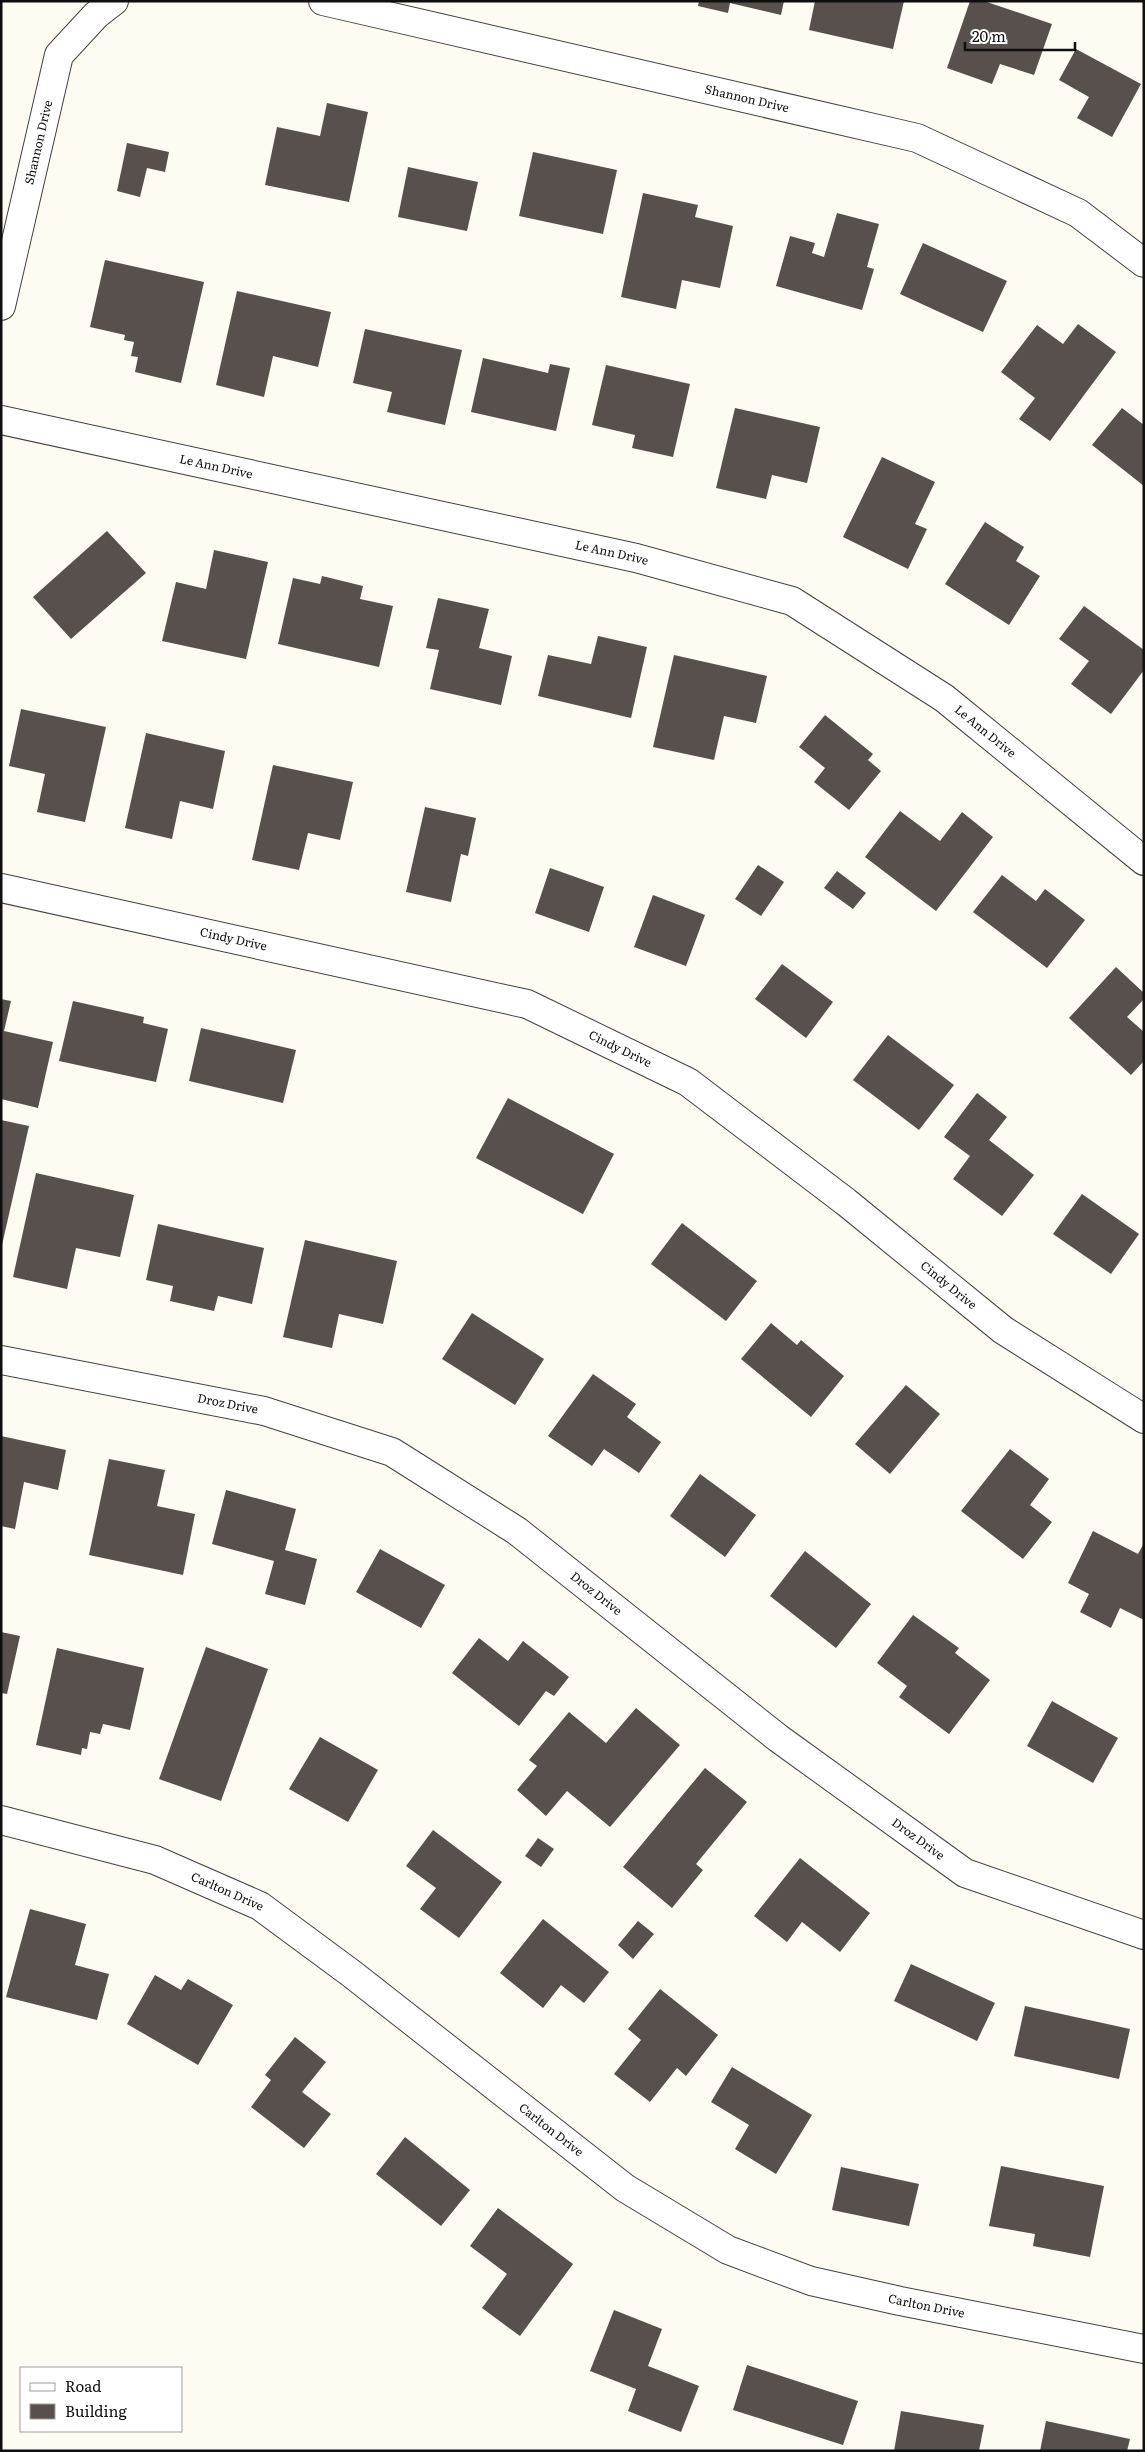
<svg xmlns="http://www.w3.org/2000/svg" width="1145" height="2452" viewBox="0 0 1145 2452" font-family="Literata,serif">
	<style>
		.building { fill: #57504d }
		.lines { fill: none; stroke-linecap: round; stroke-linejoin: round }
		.minor-casing { stroke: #424242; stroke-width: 30 }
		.minor { stroke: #fff; stroke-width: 28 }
		.labels { text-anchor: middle; stroke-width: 5; stroke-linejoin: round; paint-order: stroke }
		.street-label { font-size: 12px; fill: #0f0f0f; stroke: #fff }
	</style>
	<rect width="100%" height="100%" fill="#fefbf3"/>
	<g class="building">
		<path d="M699 1H784L781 15 730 3 728 13 698 6Z"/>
		<path d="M815 1H904L893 49 809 30Z"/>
		<path d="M970 1H984L1052 24 1034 75 1000 64 992 84 947 68Z"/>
		<path d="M1076 49 1141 84 1112 137 1077 118 1089 97 1059 80Z"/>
		<path d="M327 103 368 112 349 202 265 185 277 127 320 136Z"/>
		<path d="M127 143 169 152 165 172 147 168 140 197 117 191Z"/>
		<path d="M533 152 617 170 603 234 519 216Z"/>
		<path d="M408 167 478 182 467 231 398 217Z"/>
		<path d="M643 193 698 205 695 217 733 226 720 288 682 280 676 309 621 297Z"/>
		<path d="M837 213 879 224 867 267 874 269 862 310 776 286 790 236 815 243 812 253 824 257Z"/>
		<path d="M923 243 1007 281 983 332 900 294Z"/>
		<path d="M105 260 204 282 181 383 135 372 138 357 131 356 134 342 124 340 125 335 90 327Z"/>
		<path d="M237 291 331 312 318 367 273 356 264 397 216 385Z"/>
		<path d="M1078 324 1116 352 1050 441 1019 419 1035 398 1001 372 1037 325 1063 344Z"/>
		<path d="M365 329 462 350 445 425 387 412 392 392 353 383Z"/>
		<path d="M483 358 548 373 550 364 570 368 556 431 471 412Z"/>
		<path d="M606 365 690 384 673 457 632 448 635 435 592 425Z"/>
		<path d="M735 408 820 427 807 483 772 475 766 499 716 488Z"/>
		<path d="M1122 408 1144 425V486L1092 445Z"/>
		<path d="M882 457 935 482 915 524 927 529 908 569 843 537Z"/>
		<path d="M985 522 1024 547 1016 561 1040 576 1009 625 945 584Z"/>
		<path d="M107 531 146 573 71 639 33 597Z"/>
		<path d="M214 550 268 562 246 659 162 641 176 582 206 589Z"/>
		<path d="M322 576 363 586 360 599 393 606 379 667 278 644 293 578 320 584Z"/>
		<path d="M438 598 489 609 479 648 512 656 501 705 430 689 439 650 426 648Z"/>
		<path d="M1084 606 1144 650V670L1111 714 1071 684 1089 661 1059 639Z"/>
		<path d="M598 636 647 647 631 718 538 696 548 655 591 664Z"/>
		<path d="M674 655 767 676 756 723 724 716 714 760 653 747Z"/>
		<path d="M21 709 106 727 85 822 37 812 45 774 9 766Z"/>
		<path d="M825 715 873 754 868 760 881 771 849 810 814 782 825 768 799 747Z"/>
		<path d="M146 733 225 751 213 809 180 801 172 839 125 828Z"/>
		<path d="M273 765 353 782 340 840 308 833 299 870 252 860Z"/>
		<path d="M425 807 476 818 468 856 461 854 451 902 406 892Z"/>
		<path d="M900 811 940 841 962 812 993 837 936 911 865 857Z"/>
		<path d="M758 865 784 882 761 916 735 899Z"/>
		<path d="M550 868 604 887 589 932 535 913Z"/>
		<path d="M837 871 866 893 853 909 824 888Z"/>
		<path d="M1002 875 1036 901 1045 889 1085 920 1047 968 973 912Z"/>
		<path d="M653 895 705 915 686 966 634 947Z"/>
		<path d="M782 964 833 1002 806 1038 755 999Z"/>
		<path d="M1116 967 1144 993V999L1127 1017 1144 1032V1061L1131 1075 1069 1018Z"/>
		<path d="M1 999 11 1001 4 1031 53 1042 38 1108 1 1099Z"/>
		<path d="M73 1001 144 1017 143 1023 168 1029 156 1082 59 1061Z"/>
		<path d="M201 1028 296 1050 283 1103 189 1081Z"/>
		<path d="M888 1035 954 1085 919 1130 853 1080Z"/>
		<path d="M977 1093 1007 1117 989 1140 1034 1175 1002 1216 953 1179 970 1156 944 1137Z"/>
		<path d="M508 1098 614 1154 583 1214 476 1158Z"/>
		<path d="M1 1120 29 1126 2 1245H1Z"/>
		<path d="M36 1173 134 1195 120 1257 76 1248 67 1289 13 1277Z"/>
		<path d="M1082 1194 1139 1234 1111 1274 1053 1234Z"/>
		<path d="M682 1223 757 1281 726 1321 651 1264Z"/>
		<path d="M158 1224 264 1248 252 1304 218 1296 214 1311 170 1301 173 1286 146 1280Z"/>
		<path d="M305 1240 397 1261 383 1324 339 1314 332 1348 283 1337Z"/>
		<path d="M472 1313 544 1359 515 1405 442 1359Z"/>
		<path d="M771 1323 797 1345 801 1340 844 1376 811 1417 741 1359Z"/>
		<path d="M593 1374 636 1404 627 1417 661 1442 639 1473 604 1449 592 1466 548 1436Z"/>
		<path d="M906 1385 940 1414 890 1474 855 1444Z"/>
		<path d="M1 1436 66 1450 58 1490 24 1482 15 1529 1 1526Z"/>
		<path d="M1010 1449 1049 1479 1030 1505 1052 1522 1023 1559 961 1511Z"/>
		<path d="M109 1459 165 1470 157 1506 195 1514 183 1575 89 1555Z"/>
		<path d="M700 1474 756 1515 725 1557 670 1516Z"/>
		<path d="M226 1490 296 1509 285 1550 317 1559 305 1605 265 1594 274 1561 212 1544Z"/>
		<path d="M1093 1531 1138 1554 1144 1543V1620L1120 1608 1111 1628 1080 1612 1089 1594 1068 1583Z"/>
		<path d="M380 1549 445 1585 421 1628 356 1592Z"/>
		<path d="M805 1551 871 1604 836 1648 770 1596Z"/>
		<path d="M913 1615 959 1648 955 1653 990 1680 949 1734 899 1697 907 1686 877 1663Z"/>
		<path d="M1 1632 20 1636 7 1694 1 1693Z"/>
		<path d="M479 1638 508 1661 523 1641 569 1677 554 1696 546 1691 519 1726 452 1673Z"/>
		<path d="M206 1647 268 1669 221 1801 159 1779Z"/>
		<path d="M57 1648 144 1668 130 1730 103 1724 100 1734 90 1732 87 1749 82 1748 81 1755 36 1745Z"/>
		<path d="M1052 1701 1118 1738 1093 1783 1027 1746Z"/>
		<path d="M636 1708 680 1745 610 1827 567 1791 546 1816 517 1790 537 1766 529 1760 569 1712 606 1743Z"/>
		<path d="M320 1737 378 1770 348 1822 289 1789Z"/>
		<path d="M705 1768 747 1802 696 1864 703 1870 672 1908 623 1867Z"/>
		<path d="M433 1830 502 1882 459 1938 420 1909 436 1888 406 1866Z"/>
		<path d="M538 1838 554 1849 541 1867 525 1856Z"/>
		<path d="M800 1858 870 1913 840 1952 802 1922 787 1942 754 1916Z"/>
		<path d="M30 1909 86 1924 75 1965 109 1974 97 2020 6 1997Z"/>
		<path d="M543 1919 609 1972 584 2003 561 1985 543 2008 500 1973Z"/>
		<path d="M638 1921 654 1934 633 1959 618 1945Z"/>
		<path d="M911 1964 995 2003 977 2041 894 2001Z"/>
		<path d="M155 1975 181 1990 188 1979 233 2005 198 2065 127 2024Z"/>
		<path d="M660 1989 718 2035 686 2076 677 2068 650 2102 614 2074 641 2040 628 2029Z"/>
		<path d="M1025 2006 1130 2029 1119 2079 1014 2056Z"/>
		<path d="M295 2037 326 2062 302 2092 331 2114 304 2148 251 2107 271 2080 265 2075Z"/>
		<path d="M732 2067 812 2115 776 2174 735 2149 749 2125 711 2102Z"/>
		<path d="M405 2137 470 2190 441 2226 376 2174Z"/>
		<path d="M1001 2166 1104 2186 1090 2257 1033 2246 1035 2234 989 2226Z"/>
		<path d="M841 2167 919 2184 909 2226 832 2210Z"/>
		<path d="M498 2208 573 2264 520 2336 482 2308 507 2274 470 2246Z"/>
		<path d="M614 2310 662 2329 648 2366 699 2386 681 2432 628 2411 636 2389 590 2371Z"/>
		<path d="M747 2365 858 2401 843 2445 733 2410Z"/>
		<path d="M901 2411 984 2425 979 2451H894Z"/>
		<path d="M1046 2421 1130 2439 1127 2451H1040Z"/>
	</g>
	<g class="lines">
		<defs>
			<g id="minor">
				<path id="s1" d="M323 1 917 138 1078 213 1144 263"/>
				<path id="s2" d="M1 306 59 55 96 15 114 1"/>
				<path id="s3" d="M1 420 636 558 792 601 944 698 1144 861"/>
				<path id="s4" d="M1 888 527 1004 688 1082 846 1202 1003 1330 1144 1419"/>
				<path id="s5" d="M1 1360 264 1411 392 1452 517 1531 778 1738 965 1873 1144 1935"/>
				<path id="s6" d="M1 1820 155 1860 260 1906 352 1974 625 2188 728 2250 811 2281 900 2301 1144 2349"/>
			</g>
		</defs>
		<use href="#minor" class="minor-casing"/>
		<use href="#minor" class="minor"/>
	</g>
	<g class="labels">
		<g class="street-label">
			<text dy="4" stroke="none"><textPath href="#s1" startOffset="435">Shannon Drive</textPath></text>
			<text dy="4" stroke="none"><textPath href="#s2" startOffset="168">Shannon Drive</textPath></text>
			<text dy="4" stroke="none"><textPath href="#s3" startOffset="220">Le Ann Drive</textPath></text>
			<text dy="4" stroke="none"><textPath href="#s3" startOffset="625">Le Ann Drive</textPath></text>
			<text dy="4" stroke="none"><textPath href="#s3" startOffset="1045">Le Ann Drive</textPath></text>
			<text dy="4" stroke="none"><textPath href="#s4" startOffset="238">Cindy Drive</textPath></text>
			<text dy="4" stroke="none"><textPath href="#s4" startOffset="642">Cindy Drive</textPath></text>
			<text dy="4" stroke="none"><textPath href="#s4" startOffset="1048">Cindy Drive</textPath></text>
			<text dy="4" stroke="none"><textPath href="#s5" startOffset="231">Droz Drive</textPath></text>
			<text dy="4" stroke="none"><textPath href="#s5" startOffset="651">Droz Drive</textPath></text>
			<text dy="4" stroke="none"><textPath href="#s5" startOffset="1056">Droz Drive</textPath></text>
			<text dy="4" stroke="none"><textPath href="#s6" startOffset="238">Carlton Drive</textPath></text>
			<text dy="4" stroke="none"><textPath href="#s6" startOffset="641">Carlton Drive</textPath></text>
			<text dy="4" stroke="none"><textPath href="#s6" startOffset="1062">Carlton Drive</textPath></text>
		</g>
	</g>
	<rect width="1145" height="2452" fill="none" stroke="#0f0f0f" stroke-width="5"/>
	<rect x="20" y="2367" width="162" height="65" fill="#ffffff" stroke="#9f9f9f"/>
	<rect x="30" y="2383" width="25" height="8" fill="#ffffff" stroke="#9f9f9f"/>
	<text x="65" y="2392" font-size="15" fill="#0f0f0f">Road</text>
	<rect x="30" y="2404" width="25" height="15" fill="#57504d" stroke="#9f9f9f"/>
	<text x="65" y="2417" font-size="15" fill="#0f0f0f">Building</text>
	<path d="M965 42v8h110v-8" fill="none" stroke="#0f0f0f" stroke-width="2.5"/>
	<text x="972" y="42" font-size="15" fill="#0f0f0f" stroke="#ffffff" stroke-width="4" paint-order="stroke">20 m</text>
</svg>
